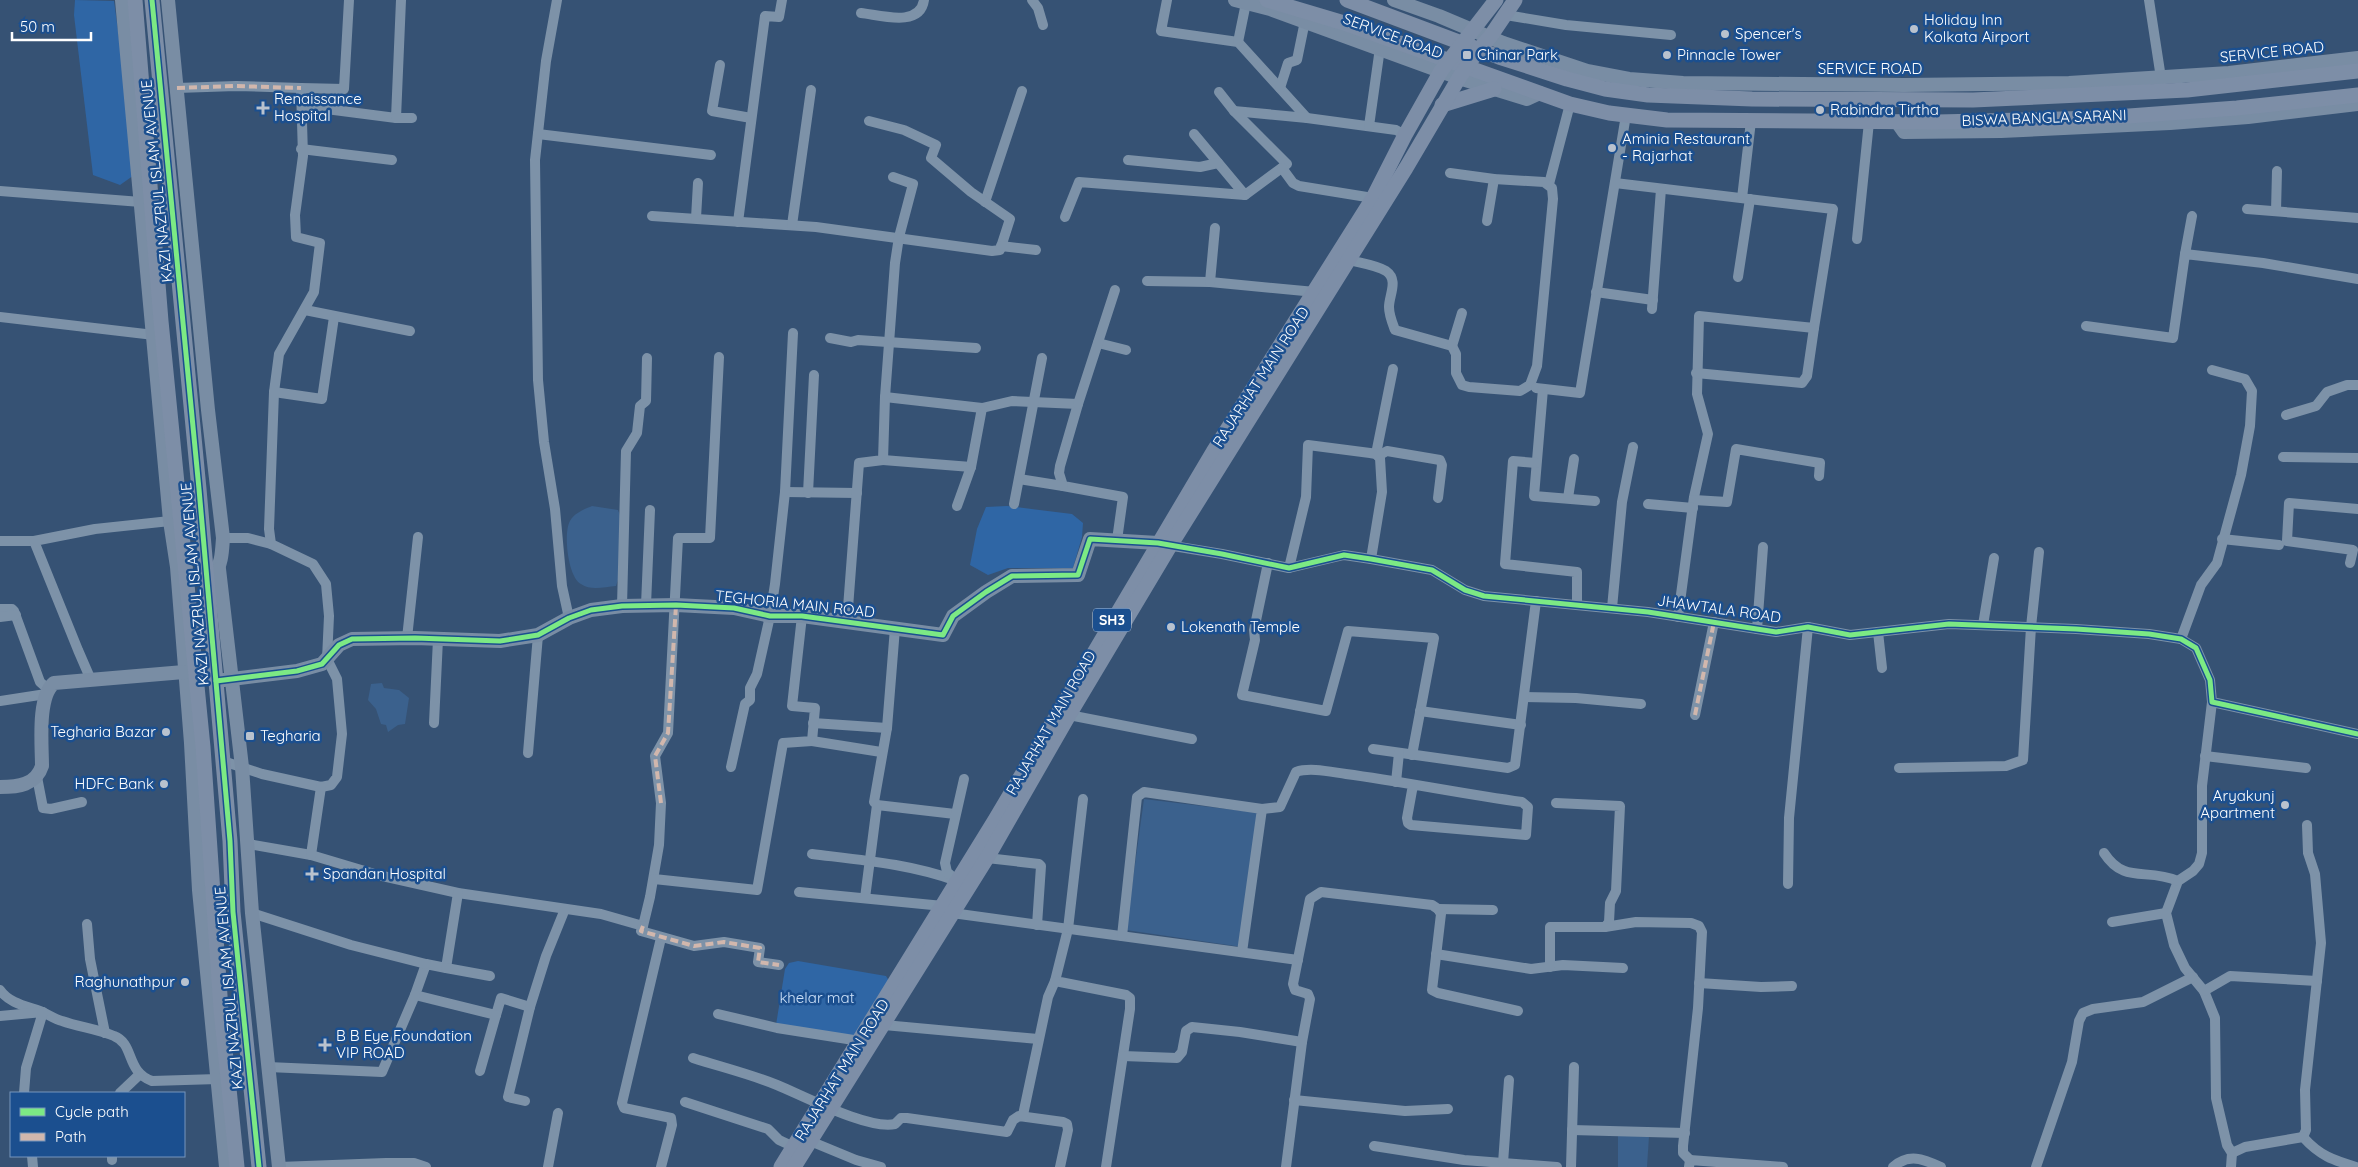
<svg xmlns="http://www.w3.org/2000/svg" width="2358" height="1167" viewBox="0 0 2358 1167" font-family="Quicksand,sans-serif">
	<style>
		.green { fill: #2f66a5 }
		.water { fill: #3b618d }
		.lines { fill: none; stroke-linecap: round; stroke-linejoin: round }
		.street { stroke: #7d92a8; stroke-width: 10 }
		.secondary { stroke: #798da4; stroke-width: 14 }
		.primary { stroke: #7d8ea7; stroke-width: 15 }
		.quiet { stroke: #d1b7ad; stroke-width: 4; stroke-dasharray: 8 4; stroke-linecap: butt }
		.cycleway-casing { stroke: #1b4f8f; stroke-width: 8 }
		.cycleway { stroke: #7ce984; stroke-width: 5 }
		.poi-dot { fill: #b9c2ce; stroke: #1b4f8f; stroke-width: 2 }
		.labels { text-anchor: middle; stroke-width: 5; stroke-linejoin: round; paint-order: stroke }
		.shield { fill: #1b4f8f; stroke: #bbcadd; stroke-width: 1 }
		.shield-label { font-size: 14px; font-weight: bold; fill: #fff }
		.poi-label { font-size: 15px; fill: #fff; stroke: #1b4f8f; text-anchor: start }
		.street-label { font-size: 15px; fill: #fff; stroke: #1b4f8f }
		.park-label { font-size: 15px; fill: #cfe3fa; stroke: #1b4f8f }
	</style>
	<rect width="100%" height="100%" fill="#365274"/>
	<g class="green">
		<path d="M75 0 114 1 137 173 120 185 93 175 74 15Z"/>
		<path d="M1007 506 1072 514 1083 523 1082 537 1073 568H1008L988 575 970 565 977 529 986 507Z"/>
		<path d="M798 961 886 976 889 981 855 1039 776 1025 785 969 789 963Z"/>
	</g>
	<g class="water">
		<path d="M592 506 618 510C627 531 624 564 616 586 604 587 591 591 581 584 568 577 563 533 570 521 574 513 585 509 592 506Z"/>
		<path d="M382 683 384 688 399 690 409 698 405 724 398 725 388 732 386 725 381 724 376 709 368 700 371 684Z"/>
		<path d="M1144 799 1260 813 1242 947 1126 930Z"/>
		<path d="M1618 1135 1649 1136 1647 1167H1618Z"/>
	</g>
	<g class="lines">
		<g class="street">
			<path d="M557 0 546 61 535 160 538 380 544 442 555 509 562 586 569 618"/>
			<path d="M1032 0 1038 8 1043 25"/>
			<path d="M1167 0 1161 31 1238 42 1307 118"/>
			<path d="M2149 0 2161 78"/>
			<path d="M861 13C880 15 920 28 924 0"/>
			<path d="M1506 15 1566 25 1671 35"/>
			<path d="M1238 42 1246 3"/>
			<path d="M720 65 712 111 751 118"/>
			<path d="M177 88 236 86 301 88"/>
			<path d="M1280 88 1288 63 1297 60 1305 21"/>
			<path d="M303 106 396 118 401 0"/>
			<path d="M1234 111 1307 118 1396 130 1405 135"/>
			<path d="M396 118H412"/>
			<path d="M1369 126 1380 48"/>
			<path d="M538 134 711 155"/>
			<path d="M1194 134 1245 195 1287 164 1234 111 1219 92"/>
			<path d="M301 149 392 160"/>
			<path d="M1128 160 1200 167 1218 163"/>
			<path d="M1282 168 1293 183 1299 186 1373 198"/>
			<path d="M1615 183 1833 209 1814 328 1699 316 1697 394 1708 434 1694 497 1678 617"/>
			<path d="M1549 184 1570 104"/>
			<path d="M0 191 141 202"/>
			<path d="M1742 198 1751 121"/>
			<path d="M985 202 1022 91"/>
			<path d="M2247 209 2358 218"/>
			<path d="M2276 211 2277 171"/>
			<path d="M652 216 816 227 992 251 1000 250 1010 219 971 192 931 158 936 145 904 130 869 121"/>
			<path d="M1065 217 1079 182 1245 195"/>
			<path d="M696 218 698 183"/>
			<path d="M1487 221 1494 179"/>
			<path d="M738 222 765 16 779 17 782 0"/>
			<path d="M792 225 811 90"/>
			<path d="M1857 239 1869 122"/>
			<path d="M1001 246 1036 250"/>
			<path d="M2185 254 2192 216"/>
			<path d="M1349 260C1360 263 1376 265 1386 271 1399 280 1389 295 1389 307 1389 315 1392 322 1395 330L1452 346 1456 354V373L1462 385 1469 387 1520 391 1530 385 1537 366 1553 199 1552 188 1544 182 1494 179 1450 173"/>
			<path d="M1738 277 1750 199"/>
			<path d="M1147 281 1210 282 1315 292"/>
			<path d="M1210 282 1215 228"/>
			<path d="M1596 292 1653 300"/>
			<path d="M1652 309 1661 189"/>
			<path d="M305 310 410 331"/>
			<path d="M0 317 154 335"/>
			<path d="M2086 326 2173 338 2185 254 2263 263 2358 279"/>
			<path d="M830 338 851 342 858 340 976 348"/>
			<path d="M1098 343 1126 350"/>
			<path d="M1452 346 1462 313"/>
			<path d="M1696 373 1802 383 1807 376 1814 328"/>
			<path d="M1536 388 1580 393 1626 115"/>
			<path d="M1543 389 1534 496 1595 501"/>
			<path d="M274 392 322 399 334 317"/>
			<path d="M885 397 982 408 1012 401 1078 404 1060 466 1059 473 1063 486 1123 497 1117 540"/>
			<path d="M1078 404 1115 290"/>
			<path d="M2286 415 2316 406 2327 392 2347 385H2358"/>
			<path d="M1376 454 1393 369"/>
			<path d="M1378 456 1387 451 1440 460 1442 465 1438 498"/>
			<path d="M2283 457 2358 458"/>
			<path d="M883 460 971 467"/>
			<path d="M1536 463 1513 461 1505 564 1577 572V605"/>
			<path d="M1019 479 1063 486"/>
			<path d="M785 492 857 493"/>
			<path d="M808 493 814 375"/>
			<path d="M1568 498 1574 459"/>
			<path d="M1694 500 1727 502 1736 449 1820 463 1819 476"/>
			<path d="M1014 504 1042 358"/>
			<path d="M1648 504 1693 508"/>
			<path d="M957 506 971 467 982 408"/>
			<path d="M223 538H248L271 544"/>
			<path d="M2222 539 2279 545"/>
			<path d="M0 541H34"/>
			<path d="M1167 545 1222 554 1289 568 1344 555 1371 559 1432 570 1465 590 1484 596 1648 612 1776 632 1808 627 1850 635 1949 624 2076 629 2149 634 2181 639 2196 648 2210 680 2212 702 2358 734"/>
			<path d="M1268 563 1254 630 1255 640 1242 695 1326 711 1348 631 1434 638 1412 755"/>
			<path d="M2350 563 2353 550 2287 541 2289 503 2358 509"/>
			<path d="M1289 568 1306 497 1308 445 1370 453 1376 454 1380 458 1382 492 1371 559"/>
			<path d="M646 605 650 510"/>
			<path d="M622 606 626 451 637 433 640 406 646 401 647 358"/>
			<path d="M1612 608 1622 502 1633 447"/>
			<path d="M0 609H12L14 611 40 682 48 689"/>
			<path d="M0 617 16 615"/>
			<path d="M847 621 859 463 883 460 885 397 895 263 899 237 913 184 893 177"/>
			<path d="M1983 625 1994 558"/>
			<path d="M1757 629 1763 547"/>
			<path d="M1878 632 1882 668"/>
			<path d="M407 638 418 537"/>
			<path d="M2181 639 2201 585 2217 563 2241 475 2250 426 2252 391 2245 379 2212 370"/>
			<path d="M91 680 78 650 34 541 95 529 170 521"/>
			<path d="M1524 697 1576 698 1641 704"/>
			<path d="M0 701 46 694"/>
			<path d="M2212 702 2202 786V853L2199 864 2193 871 2178 881 2166 913 2174 945 2185 968 2204 991 2215 1018 2216 1098 2227 1145 2232 1153 2231 1167"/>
			<path d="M1420 711 1521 725"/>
			<path d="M1069 715 1192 739"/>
			<path d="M1695 715 1714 622"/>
			<path d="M434 723 438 639"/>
			<path d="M813 723 887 728"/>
			<path d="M812 741 881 752"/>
			<path d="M1373 749 1508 768 1515 765 1536 601"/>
			<path d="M528 753 538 635"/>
			<path d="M2205 756 2306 768"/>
			<path d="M223 761 262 774 321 787 331 785 337 777 342 734 337 679 327 659 329 616 326 584 313 564 271 544 269 529 274 392 279 354 314 292 320 243 296 237 295 215 303 156 301 88 344 89 349 0"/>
			<path d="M731 767 745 704 750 700V688L757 674 770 616 775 584 785 492 793 333"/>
			<path d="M1899 768 2006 766 2023 760 2031 627 2039 552"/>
			<path d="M37 777 43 808 51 809 82 802"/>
			<path d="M1396 782 1399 753"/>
			<path d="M1083 799 1068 929 1055 981 1126 995 1130 998V1009L1106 1167"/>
			<path d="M1556 803 1620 806 1616 891 1610 903 1609 922 1605 927"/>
			<path d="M877 805 955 814"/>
			<path d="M1262 809 1280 807 1296 772C1310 767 1331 772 1346 774 1405 782 1463 794 1522 802L1528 807 1526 835 1411 825 1408 823 1407 818 1413 785"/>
			<path d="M248 844 311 855 378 875 458 893 601 914 643 926 650 897 659 845 661 803 655 756 668 733 678 538H710L719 357"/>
			<path d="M2104 853C2125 885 2146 867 2178 881"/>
			<path d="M812 854C861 860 911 864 957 881"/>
			<path d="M311 855 321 787"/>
			<path d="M987 858 1039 864 1041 866 1037 925"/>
			<path d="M654 879 757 890 783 743 812 741 815 708 792 706 802 616"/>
			<path d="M955 879 947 872 945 863 964 779"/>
			<path d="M1788 884 1789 818 1808 627"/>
			<path d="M799 892 943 906 952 913 1298 960"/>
			<path d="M458 893 446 968 426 964 415 995 496 1015 501 998 530 1007 508 1097 525 1101"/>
			<path d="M865 898 877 805 874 802 887 728 895 628"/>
			<path d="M1438 909 1493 910"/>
			<path d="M252 913 351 945 426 964"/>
			<path d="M2112 922 2166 913"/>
			<path d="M87 924 90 959 105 1033"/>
			<path d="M643 926 641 931 694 946 724 942 760 948 758 962 779 965"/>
			<path d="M1122 936 1137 797 1144 792 1262 809 1242 952"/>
			<path d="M661 938 622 1103 624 1108 671 1118 672 1125 661 1167"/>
			<path d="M1436 954 1531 969 1563 965 1623 968"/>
			<path d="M1550 967V927H1605L1636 922 1691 923 1699 926 1702 932 1698 1008 1683 1146V1153L1690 1160"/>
			<path d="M446 968 490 976"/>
			<path d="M1699 983 1761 987 1792 986"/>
			<path d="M0 990C9 1003 26 1006 40 1011 48 1014 54 1019 62 1021 79 1027 97 1029 114 1036 135 1044 125 1071 152 1081L218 1079"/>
			<path d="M2204 991 2230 976 2317 981"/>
			<path d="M530 1007 546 956 565 909"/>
			<path d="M718 1014 777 1028 860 1041"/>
			<path d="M0 1016 43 1012 26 1068 24 1093"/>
			<path d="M884 1025 1038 1039"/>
			<path d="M1123 1056 1177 1058 1182 1052 1186 1031 1192 1027 1240 1032 1302 1042"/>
			<path d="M693 1058C721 1067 750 1074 777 1085 804 1096 868 1130 895 1124L901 1118H907L1007 1132 1013 1120 1019 1116 1063 1122 1067 1124 1068 1130 1060 1167"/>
			<path d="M268 1067 382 1072 415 995"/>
			<path d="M480 1071 496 1015"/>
			<path d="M120 1093 139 1075"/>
			<path d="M1294 1100 1405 1111 1448 1109"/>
			<path d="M685 1102 768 1129 779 1140 794 1147"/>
			<path d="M1023 1115 1048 997 1055 981"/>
			<path d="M1572 1130 1685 1133"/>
			<path d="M2303 1137 2306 1130 2305 1090 2321 943 2315 874 2308 853 2307 825"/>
			<path d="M810 1141 856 1160 881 1167"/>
			<path d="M1374 1146 1464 1160 1557 1167"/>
			<path d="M2232 1153 2245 1147 2303 1137C2320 1156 2333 1160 2356 1167"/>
			<path d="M32 1156 33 1167"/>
			<path d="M112 1156V1160"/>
			<path d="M1503 1163 1509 1080"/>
			<path d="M279 1167 386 1163H414L426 1167"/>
			<path d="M548 1167 558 1113"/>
			<path d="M1286 1167 1302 1042 1310 999 1308 994 1295 990 1293 984 1310 899 1321 892 1432 905 1438 909 1441 914 1432 990 1438 993 1518 1011"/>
			<path d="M1571 1167 1574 1067"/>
			<path d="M1689 1167 1690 1160 1783 1167"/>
			<path d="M1893 1167C1909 1153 1923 1159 1941 1167"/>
			<path d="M2036 1167 2072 1062 2079 1021 2083 1013 2093 1009 2143 1002 2193 977"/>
		</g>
		<g class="secondary">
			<path d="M122 0 170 521 177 567 191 743 199 890 226 1167"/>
			<path d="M168 0 208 410 223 538C222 551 222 564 214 575"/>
			<path d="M1235 0 1270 9 1459 78 1527 99 1540 93"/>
			<path d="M1394 0 1439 16 1503 43 1587 71 1629 79 1683 83 1904 85 2069 83 2229 73 2358 58"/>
			<path d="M1897 122 1904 132 2001 131 2170 123 2248 117 2358 104"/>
			<path d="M219 569 242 767 252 913 279 1167"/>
			<path d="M216 681 297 671 322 664 339 645 352 639 415 638 500 641 538 635 569 618 591 610 622 606 676 605 734 608 770 616H802L943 635 953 616 986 592 1012 576 1078 575 1090 539 1158 543"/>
			<path d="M0 787C18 787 36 785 42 766 42 745 37 697 54 683L184 672"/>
		</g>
		<g class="primary">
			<path d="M135 0 161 321 203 747 221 1010 237 1167"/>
			<path d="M152 0 199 489 230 841 233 912 259 1167"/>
			<path d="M1267 0 1344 23 1570 104 1609 113 1667 120 1937 122 2102 118 2237 108 2358 95"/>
			<path d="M1347 0 1499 57 1567 79 1605 89 1648 95 1752 99 1973 100 2187 90 2358 71"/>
			<path d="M1442 105 1494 89"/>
			<path d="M781 1167 995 820 1213 452 1373 198 1405 135 1441 71 1496 0"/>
			<path d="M794 1167 987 858 1069 715 1170 546 1406 168 1459 78 1479 49 1490 37 1515 0"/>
		</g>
		<g class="quiet">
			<path d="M177 88 236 86 301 88"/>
			<path d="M1695 715 1714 622"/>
			<path d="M661 803 655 756 668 733 676 605"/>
			<path d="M643 926 641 931 694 946 724 942 760 948 758 962 779 965"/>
		</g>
		<defs>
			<g id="cycleway">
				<path d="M152 0 199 489 230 841 233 912 259 1167"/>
				<path d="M216 681 297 671 322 664 339 645 352 639 415 638 500 641 538 635 569 618 591 610 622 606 676 605 734 608 770 616H802L943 635 953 616 986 592 1012 576 1078 575 1090 539 1158 543 1222 554 1289 568 1344 555 1371 559 1432 570 1465 590 1484 596 1648 612 1776 632 1808 627 1850 635 1949 624 2076 629 2149 634 2181 639 2196 648 2210 680 2212 702 2358 734"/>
			</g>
		</defs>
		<use href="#cycleway" class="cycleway-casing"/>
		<use href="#cycleway" class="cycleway"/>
	</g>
	<g class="poi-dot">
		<circle cx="1914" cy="29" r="5"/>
		<circle cx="1725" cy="34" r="5"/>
		<rect x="1462" y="50" width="10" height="10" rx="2.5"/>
		<circle cx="1667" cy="55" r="5"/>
		<path d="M260.5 100.5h5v5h5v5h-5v5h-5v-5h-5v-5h5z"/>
		<circle cx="1820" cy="110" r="5"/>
		<circle cx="1612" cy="148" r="5"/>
		<circle cx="1171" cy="627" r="5"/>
		<circle cx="166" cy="732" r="5"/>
		<rect x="245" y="731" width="10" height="10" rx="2.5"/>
		<circle cx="164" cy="784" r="5"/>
		<circle cx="2285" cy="805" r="5"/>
		<path d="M309.5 866.5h5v5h5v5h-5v5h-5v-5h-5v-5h5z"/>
		<circle cx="185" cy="982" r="5"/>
		<path d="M322.5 1037.5h5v5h5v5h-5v5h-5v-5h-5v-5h5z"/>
	</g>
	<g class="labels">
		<rect class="shield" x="1093" y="608.5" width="38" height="23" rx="4"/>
		<g class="shield-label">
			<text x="1112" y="625">SH3</text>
		</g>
		<g class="poi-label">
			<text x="1924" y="25">Holiday Inn<tspan x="1924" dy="17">Kolkata Airport</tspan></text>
			<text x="1735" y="39">Spencer's</text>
			<text x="1477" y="60">Chinar Park</text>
			<text x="1677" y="60">Pinnacle Tower</text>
			<text x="274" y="104">Renaissance<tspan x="274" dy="17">Hospital</tspan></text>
			<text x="1830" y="115">Rabindra Tirtha</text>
			<text x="1622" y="144">Aminia Restaurant<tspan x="1622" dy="17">- Rajarhat</tspan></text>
			<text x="1181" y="632">Lokenath Temple</text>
			<text x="156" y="737" text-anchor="end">Tegharia Bazar</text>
			<text x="260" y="741">Tegharia</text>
			<text x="154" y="789" text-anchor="end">HDFC Bank</text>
			<text x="2275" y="801" text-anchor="end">Aryakunj<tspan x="2275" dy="17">Apartment</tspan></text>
			<text x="323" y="879">Spandan Hospital</text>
			<text x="175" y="987" text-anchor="end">Raghunathpur</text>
			<text x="336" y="1041">B B Eye Foundation<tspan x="336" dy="17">VIP ROAD</tspan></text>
		</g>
		<g class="street-label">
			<text transform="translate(1393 36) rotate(20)" y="5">SERVICE ROAD</text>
			<text transform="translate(2272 52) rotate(-6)" y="5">SERVICE ROAD</text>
			<text x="1870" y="74">SERVICE ROAD</text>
			<text transform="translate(2044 118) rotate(-2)" y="5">BISWA BANGLA SARANI</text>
			<text transform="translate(157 181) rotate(-96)" y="5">KAZI NAZRUL ISLAM AVENUE</text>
			<text transform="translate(1261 377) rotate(-57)" y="5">RAJARHAT MAIN ROAD</text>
			<text transform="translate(195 584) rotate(-95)" y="5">KAZI NAZRUL ISLAM AVENUE</text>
			<text transform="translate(795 604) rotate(6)" y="5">TEGHORIA MAIN ROAD</text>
			<text transform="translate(1719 609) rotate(8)" y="5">JHAWTALA ROAD</text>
			<text transform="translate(1051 723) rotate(-60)" y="5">RAJARHAT MAIN ROAD</text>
			<text transform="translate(229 988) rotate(-95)" y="5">KAZI NAZRUL ISLAM AVENUE</text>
			<text transform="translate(842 1070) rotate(-58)" y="5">RAJARHAT MAIN ROAD</text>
		</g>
		<g class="park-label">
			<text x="817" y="1003">khelar mat</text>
		</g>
	</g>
	<rect x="10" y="1092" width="175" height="65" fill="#1b4f8f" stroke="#7695bc"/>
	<rect x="20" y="1108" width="25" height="8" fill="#7ce984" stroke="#7695bc"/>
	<text x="55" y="1117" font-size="15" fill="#ffffff">Cycle path</text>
	<rect x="20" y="1133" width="25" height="8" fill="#d1b7ad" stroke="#7695bc"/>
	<text x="55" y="1142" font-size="15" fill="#ffffff">Path</text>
	<path d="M12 32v8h79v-8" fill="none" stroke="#ffffff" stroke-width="2.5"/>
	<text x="20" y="32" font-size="15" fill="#ffffff" stroke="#1b4f8f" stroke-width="4" paint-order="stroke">50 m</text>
</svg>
